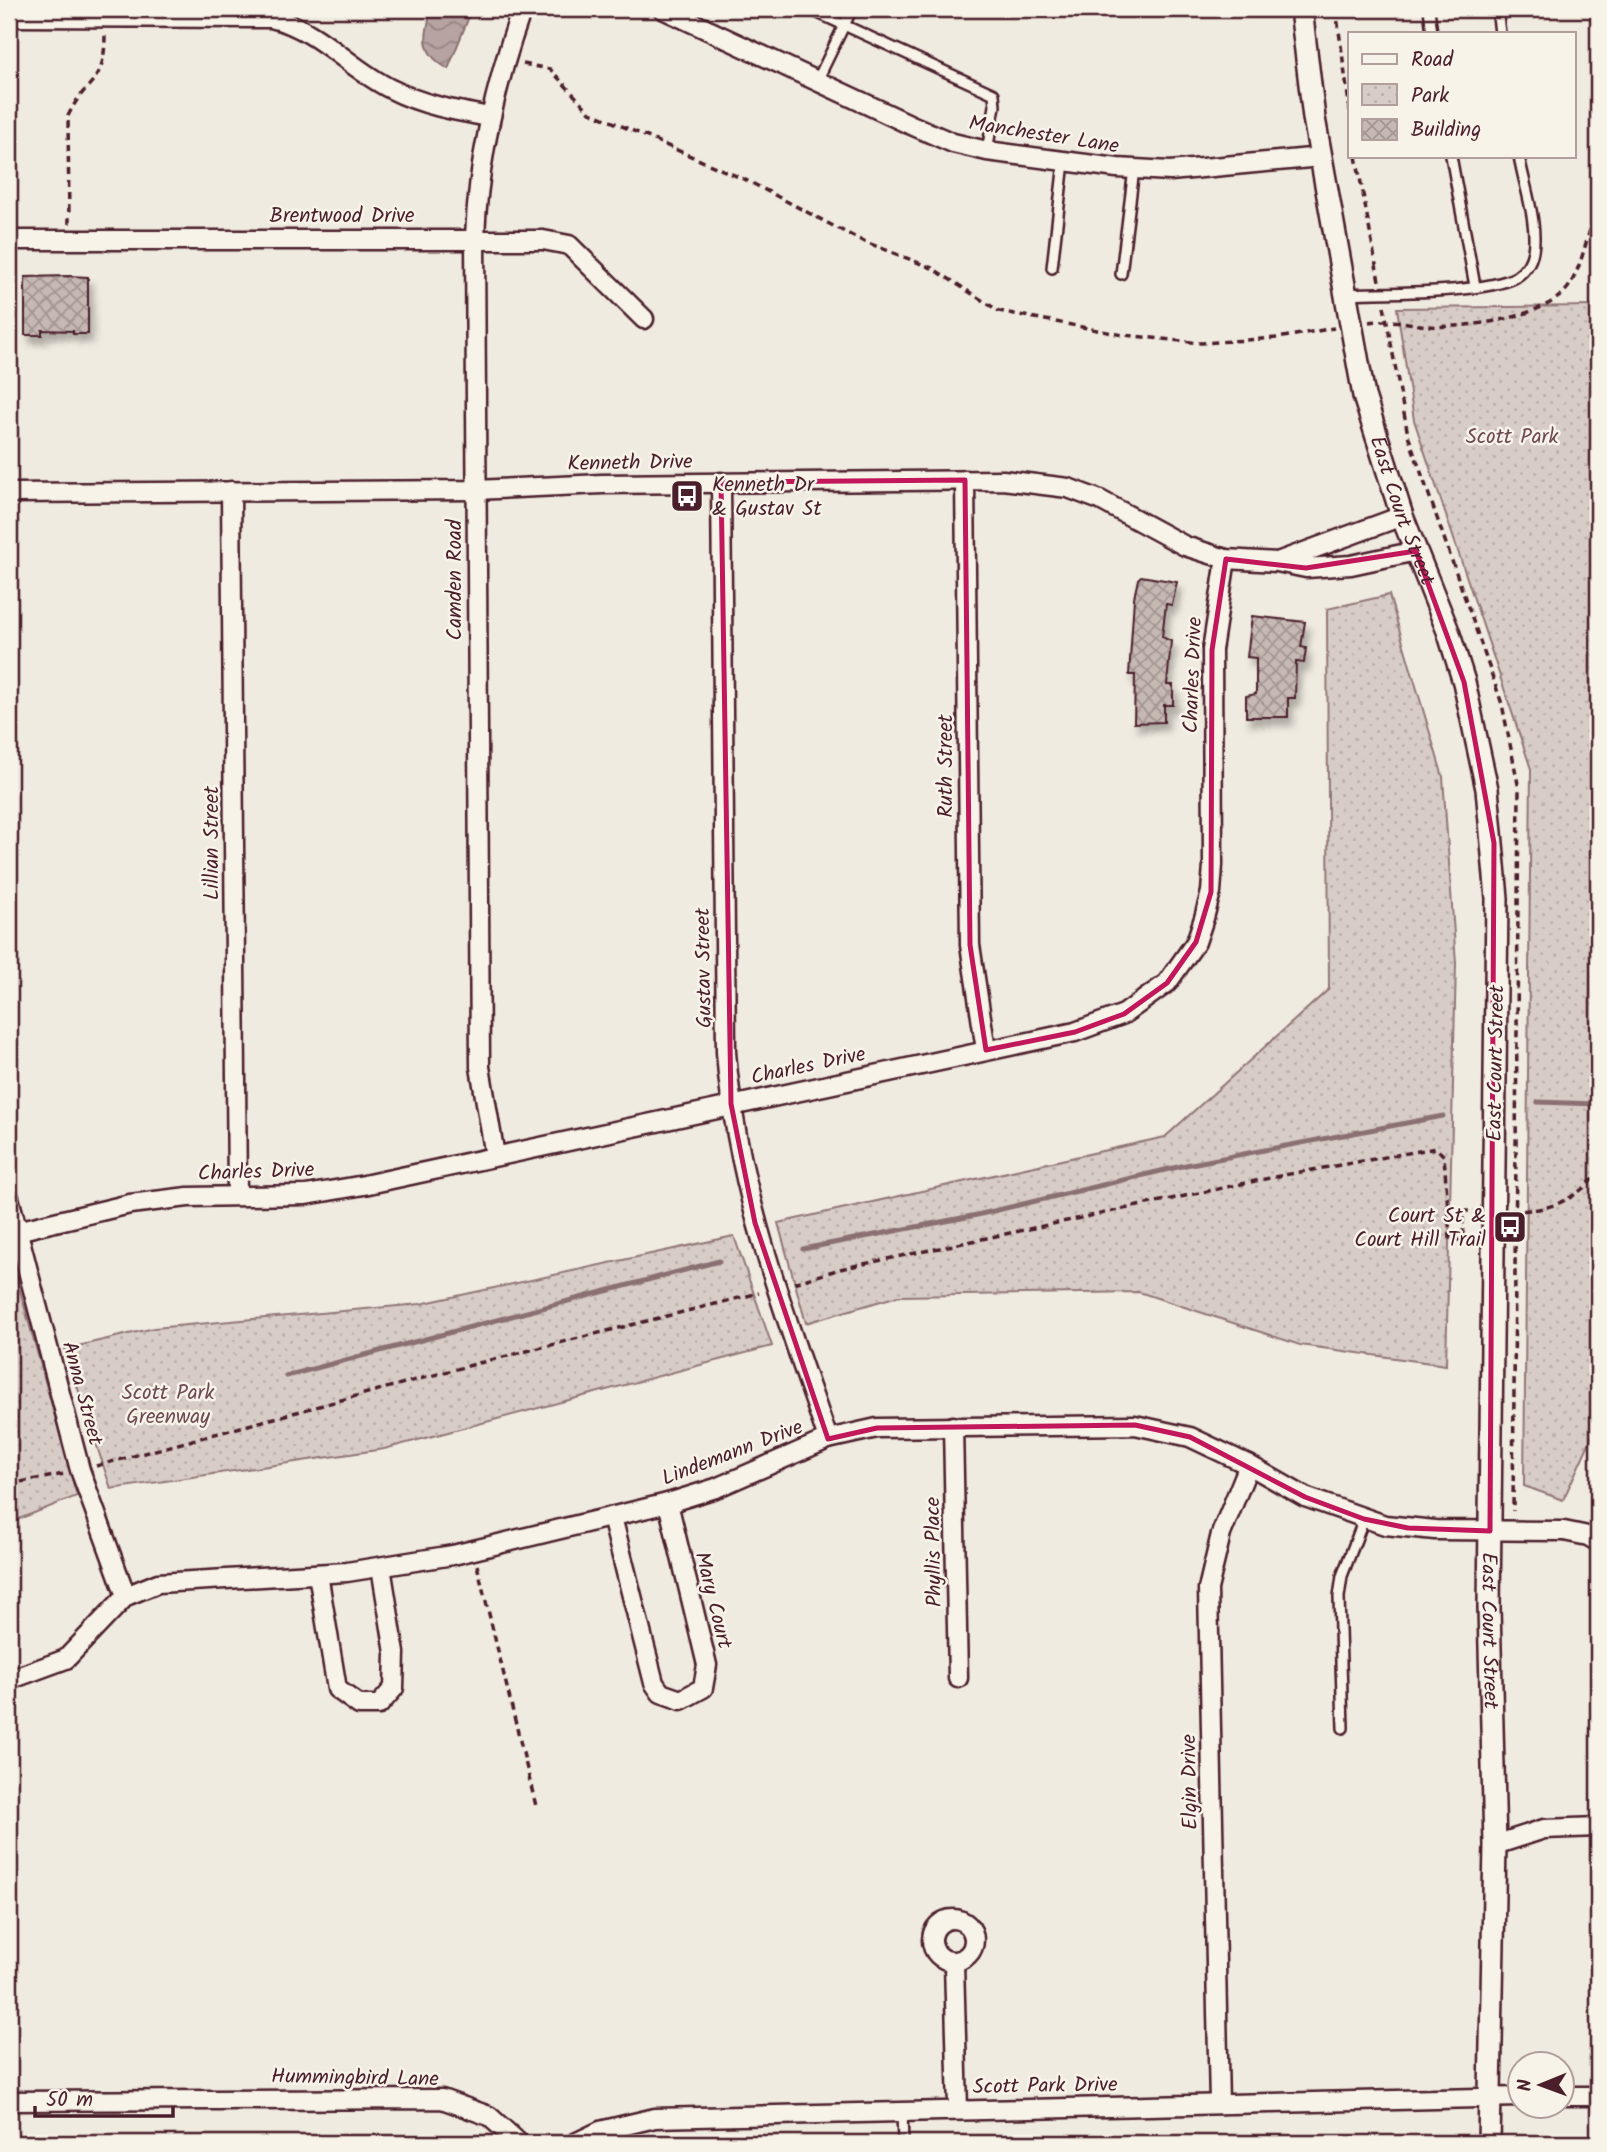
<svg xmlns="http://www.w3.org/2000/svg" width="1607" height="2152" viewBox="0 0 1607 2152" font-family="Kalam,sans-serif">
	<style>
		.park { fill: url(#park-dots); stroke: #917678; stroke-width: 2 }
		.water { fill: url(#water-waves); stroke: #8b6f72; stroke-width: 2 }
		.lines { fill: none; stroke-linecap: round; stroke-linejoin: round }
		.stream { stroke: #8b6f72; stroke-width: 5 }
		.building { fill: url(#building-cross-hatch); stroke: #4a1f2b; stroke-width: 2; filter: url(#shadow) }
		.service-casing { stroke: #4a1f2b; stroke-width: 14 }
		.minor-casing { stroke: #4a1f2b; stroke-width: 23 }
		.tertiary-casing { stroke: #4a1f2b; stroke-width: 26 }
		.path { stroke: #4a1f2b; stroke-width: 3.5; stroke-dasharray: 7 5; stroke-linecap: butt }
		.service { stroke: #f7f3e8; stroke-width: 9 }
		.minor { stroke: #f7f3e8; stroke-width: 18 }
		.tertiary { stroke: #f7f3e8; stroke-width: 21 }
		.marked { fill: none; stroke: #c2185b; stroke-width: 5; stroke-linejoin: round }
		.labels { text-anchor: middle; stroke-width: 5; stroke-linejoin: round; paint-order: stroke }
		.street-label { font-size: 21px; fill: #4a1f2b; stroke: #f7f3e8 }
		.park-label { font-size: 21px; fill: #6e4a52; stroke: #f7f3e8 }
		.poi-label { font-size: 21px; fill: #4a1f2b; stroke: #f7f3e8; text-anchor: start }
	</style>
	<defs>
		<pattern id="park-dots" width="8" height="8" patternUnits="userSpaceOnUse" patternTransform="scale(1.75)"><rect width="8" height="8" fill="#d8cdc6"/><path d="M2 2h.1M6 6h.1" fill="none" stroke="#bbb0aa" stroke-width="1.8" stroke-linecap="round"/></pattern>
		<pattern id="water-waves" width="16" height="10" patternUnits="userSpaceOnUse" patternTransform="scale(1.75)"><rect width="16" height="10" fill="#b7a4a2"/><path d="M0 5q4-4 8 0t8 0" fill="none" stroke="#978584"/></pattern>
		<pattern id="building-cross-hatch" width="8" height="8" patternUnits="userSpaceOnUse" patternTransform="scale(1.75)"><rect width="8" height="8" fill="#c6b8b3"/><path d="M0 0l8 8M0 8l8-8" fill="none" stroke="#a39592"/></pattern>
		<filter id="shadow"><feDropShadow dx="4.5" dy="8" stdDeviation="3.5" flood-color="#0004"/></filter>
	</defs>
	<rect width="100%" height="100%" fill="#f0ebe0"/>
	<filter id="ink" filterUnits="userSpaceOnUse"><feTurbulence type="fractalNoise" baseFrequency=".0143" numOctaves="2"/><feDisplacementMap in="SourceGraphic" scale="14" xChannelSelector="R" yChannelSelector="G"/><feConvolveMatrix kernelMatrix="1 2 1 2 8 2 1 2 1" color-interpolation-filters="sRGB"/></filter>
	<g filter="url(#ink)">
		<g class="park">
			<path d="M1598 306V1424L1563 1500 1524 1486 1531 769 1414 420 1397 308Z"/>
			<path d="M1389 595 1443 777 1456 963 1446 1365 1300 1345 1139 1292 898 1296 806 1323 778 1223 1165 1137 1329 989 1327 609Z"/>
			<path d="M734 1236 772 1346 384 1449 111 1489 65 1349 154 1328 420 1304Z"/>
			<path d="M9 1251 77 1496 9 1523Z"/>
		</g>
		<path class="water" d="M431 9H472L448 69C418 51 426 37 431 9Z"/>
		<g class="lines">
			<g class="stream">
				<path d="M1538 1102 1598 1104"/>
				<path d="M803 1249 977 1215 1186 1165 1443 1116"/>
				<path d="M286 1376 719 1261"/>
			</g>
		</g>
		<g class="building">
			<path d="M69 276 88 277V334H73V331L42 330V335H25V277Z"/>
			<path d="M1141 576 1177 582 1172 605 1166 604 1162 637 1171 641 1167 685H1173V705H1164V722L1134 723 1135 675H1129L1134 598 1138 579Z"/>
			<path d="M1252 616 1305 622 1301 647 1306 648 1304 663 1296 662 1295 698H1288V717H1246V696L1256 694V658L1247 657Z"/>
		</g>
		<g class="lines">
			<defs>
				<g id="service">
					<path d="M809 9 994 94 995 106 987 151"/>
					<path d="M1429 9 1432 33"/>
					<path d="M1497 9 1500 33"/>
					<path d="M817 81 852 9"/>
					<path d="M1451 156 1475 286"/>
					<path d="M1052 268 1064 162"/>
					<path d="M1121 274 1134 169"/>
					<path d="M1346 294C1384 292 1485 294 1516 277 1525 271 1531 262 1533 251 1538 222 1524 185 1519 156"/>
					<path d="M1343 1728 1339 1597 1342 1576 1364 1519"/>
					<path d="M902 2112 903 2143"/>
				</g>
				<g id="minor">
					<path d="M663 9 909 124 953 143 987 151 1117 168 1170 171 1321 157"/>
					<path d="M9 17 271 18C319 29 348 68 391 89 422 105 456 111 490 117"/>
					<path d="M9 240H543L569 245 644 319"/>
					<path d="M965 480 970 945 986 1050"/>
					<path d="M721 482 726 1052C736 1187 784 1311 828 1439"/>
					<path d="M231 491 237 1195"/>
					<path d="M9 493 476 490 602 484 1003 480 1068 488 1100 500 1185 546 1226 559 1277 562 1306 568 1351 565 1416 551"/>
					<path d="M1280 561 1402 516"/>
					<path d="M495 1156 480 1067 475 237C478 158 496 83 522 9"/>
					<path d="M9 1198 80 1470 126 1596"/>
					<path d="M17 1231 130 1204 188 1197 306 1195 364 1185 1075 1032 1124 1014 1167 983 1196 942 1204 918 1211 892 1213 865 1212 650 1226 559"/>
					<path d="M953 1426 958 1678"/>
					<path d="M612 1517 654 1683 661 1693 681 1700 703 1688 707 1665 668 1503"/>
					<path d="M318 1574 337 1689 359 1705H379L394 1688 395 1653 381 1567"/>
					<path d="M9 1680 66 1659 126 1596 158 1583 347 1572 453 1555 668 1503 716 1488 828 1439 877 1428 1135 1425 1190 1437 1249 1465 1305 1497 1385 1525 1435 1530 1564 1531 1588 1536 1598 1542"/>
					<path d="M1495 1845 1544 1829 1598 1827"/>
					<circle cx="953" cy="1940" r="21"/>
					<path d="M954 1963 958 2110"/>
					<path d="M1562 2096H1598"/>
					<path d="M9 2101 442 2099 489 2116 519 2143"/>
					<path d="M1219 2104 1208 1589 1221 1534 1249 1465"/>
					<path d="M575 2143 600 2131 655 2118 1520 2097"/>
				</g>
				<g id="tertiary">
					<path id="s1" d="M1301 9 1314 118 1364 396 1402 516 1448 631 1464 682 1487 789 1497 898 1489 1608 1495 1845 1489 2143"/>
				</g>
			</defs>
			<use href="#service" class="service-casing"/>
			<use href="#minor" class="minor-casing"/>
			<use href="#tertiary" class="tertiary-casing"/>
			<g class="path">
				<path d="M1336 9 1350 111"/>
				<path d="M523 64 550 69 590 112 750 182 858 239 932 268 999 311 1123 335 1201 343 1278 338 1334 328"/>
				<path d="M1356 156 1379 281"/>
				<path d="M69 224 68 116C87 76 105 87 105 34"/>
				<path d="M1384 306 1408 435 1502 704 1519 789 1513 1511"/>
				<path d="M1369 322C1393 319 1405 323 1427 326 1463 329 1553 318 1571 283 1584 260 1587 232 1598 208"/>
				<path d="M1511 1211C1548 1211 1574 1202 1598 1173"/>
				<path d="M794 1283 840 1269 1284 1175 1436 1148 1444 1156 1450 1238 1463 1241V1211H1474"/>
				<path d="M96 1466 479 1363 759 1293"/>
				<path d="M9 1484 65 1474"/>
				<path d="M477 1565 536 1806"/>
			</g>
			<use href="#service" class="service"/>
			<use href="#minor" class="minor"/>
			<use href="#tertiary" class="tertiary"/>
		</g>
	</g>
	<path class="marked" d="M965 480 970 945 986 1050 1075 1032 1124 1014 1167 983 1196 942 1211 892 1212 650 1226 559 1306 568 1416 551 1464 682 1494 843 1490 1531 1408 1528 1364 1519 1305 1497 1190 1437 1135 1425 877 1428 828 1439 755 1223 731 1104 721 482Z"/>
	<defs>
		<symbol id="bus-square" viewBox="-11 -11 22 22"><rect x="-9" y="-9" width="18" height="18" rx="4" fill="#4a1f2b" stroke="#f7f3e8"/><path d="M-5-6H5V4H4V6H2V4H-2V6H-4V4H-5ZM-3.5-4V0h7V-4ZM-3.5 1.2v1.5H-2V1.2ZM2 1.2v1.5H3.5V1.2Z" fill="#fff"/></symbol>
	</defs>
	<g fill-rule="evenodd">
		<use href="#bus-square" x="668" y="477" width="38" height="38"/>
		<use href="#bus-square" x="1491" y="1208" width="38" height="38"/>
	</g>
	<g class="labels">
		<g class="street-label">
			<text transform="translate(1044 134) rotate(9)" y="7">Manchester Lane</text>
			<text x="342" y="222">Brentwood Drive</text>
			<text transform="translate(630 462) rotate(-1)" y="7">Kenneth Drive</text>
			<text dy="7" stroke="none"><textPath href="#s1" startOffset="513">East Court Street</textPath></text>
			<text transform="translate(454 580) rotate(-90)" y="7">Camden Road</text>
			<text transform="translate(1192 675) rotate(-88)" y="7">Charles Drive</text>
			<text transform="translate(945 766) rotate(-90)" y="7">Ruth Street</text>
			<text transform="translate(211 843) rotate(-90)" y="7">Lillian Street</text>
			<text transform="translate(703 968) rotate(-91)" y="7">Gustav Street</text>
			<text transform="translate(1495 1063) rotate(-89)" y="7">East Court Street</text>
			<text transform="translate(808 1065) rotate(-12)" y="7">Charles Drive</text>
			<text transform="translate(256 1171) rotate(-2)" y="7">Charles Drive</text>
			<text transform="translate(83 1393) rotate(75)" y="7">Anna Street</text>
			<text transform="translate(732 1452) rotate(-21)" y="7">Lindemann Drive</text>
			<text transform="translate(933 1552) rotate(-91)" y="7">Phyllis Place</text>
			<text transform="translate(714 1600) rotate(76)" y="7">Mary Court</text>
			<text dy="7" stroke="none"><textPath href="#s1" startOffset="1647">East Court Street</textPath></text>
			<text transform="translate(1189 1782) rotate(-91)" y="7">Elgin Drive</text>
			<text transform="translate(355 2077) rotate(1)" y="7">Hummingbird Lane</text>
			<text transform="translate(1045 2085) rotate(-1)" y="7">Scott Park Drive</text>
		</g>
		<g class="park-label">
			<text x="1512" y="443">Scott Park</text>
			<text x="168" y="1399">Scott Park<tspan x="168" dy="24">Greenway</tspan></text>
		</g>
		<g class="poi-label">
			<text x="712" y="491">Kenneth Dr<tspan x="712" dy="24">&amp; Gustav St</tspan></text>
			<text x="1486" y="1222" text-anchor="end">Court St &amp;<tspan x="1486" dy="24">Court Hill Trail</tspan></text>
		</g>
	</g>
	<rect width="1607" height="2152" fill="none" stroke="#f7f3e8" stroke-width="35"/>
	<rect x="18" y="18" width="1572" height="2117" fill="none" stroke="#4a1f2b" stroke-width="2.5" filter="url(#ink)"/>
	<rect x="1348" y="32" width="228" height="126" fill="#f7f3e8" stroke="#b29e9c" stroke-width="2"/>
	<rect x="1362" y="54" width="35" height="10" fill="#f7f3e8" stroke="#b29e9c" stroke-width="2"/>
	<text x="1411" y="66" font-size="21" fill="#4a1f2b">Road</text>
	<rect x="1362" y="84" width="35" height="21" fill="url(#park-dots)" stroke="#b29e9c" stroke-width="2"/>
	<text x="1411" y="102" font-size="21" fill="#4a1f2b">Park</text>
	<rect x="1362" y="119" width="35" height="21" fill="url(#building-cross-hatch)" stroke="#b29e9c" stroke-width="2"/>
	<text x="1411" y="136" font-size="21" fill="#4a1f2b">Building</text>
	<g transform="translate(1541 2085) rotate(269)"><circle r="33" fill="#f7f3e8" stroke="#b29e9c" stroke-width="2"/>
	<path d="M0-5L12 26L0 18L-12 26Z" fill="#4a1f2b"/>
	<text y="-10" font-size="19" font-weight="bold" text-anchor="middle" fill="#4a1f2b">N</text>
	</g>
	<path d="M35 2106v10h138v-10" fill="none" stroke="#4a1f2b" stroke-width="3.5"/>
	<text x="46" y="2106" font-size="21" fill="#4a1f2b" stroke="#f7f3e8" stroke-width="5" paint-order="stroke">50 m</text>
</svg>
